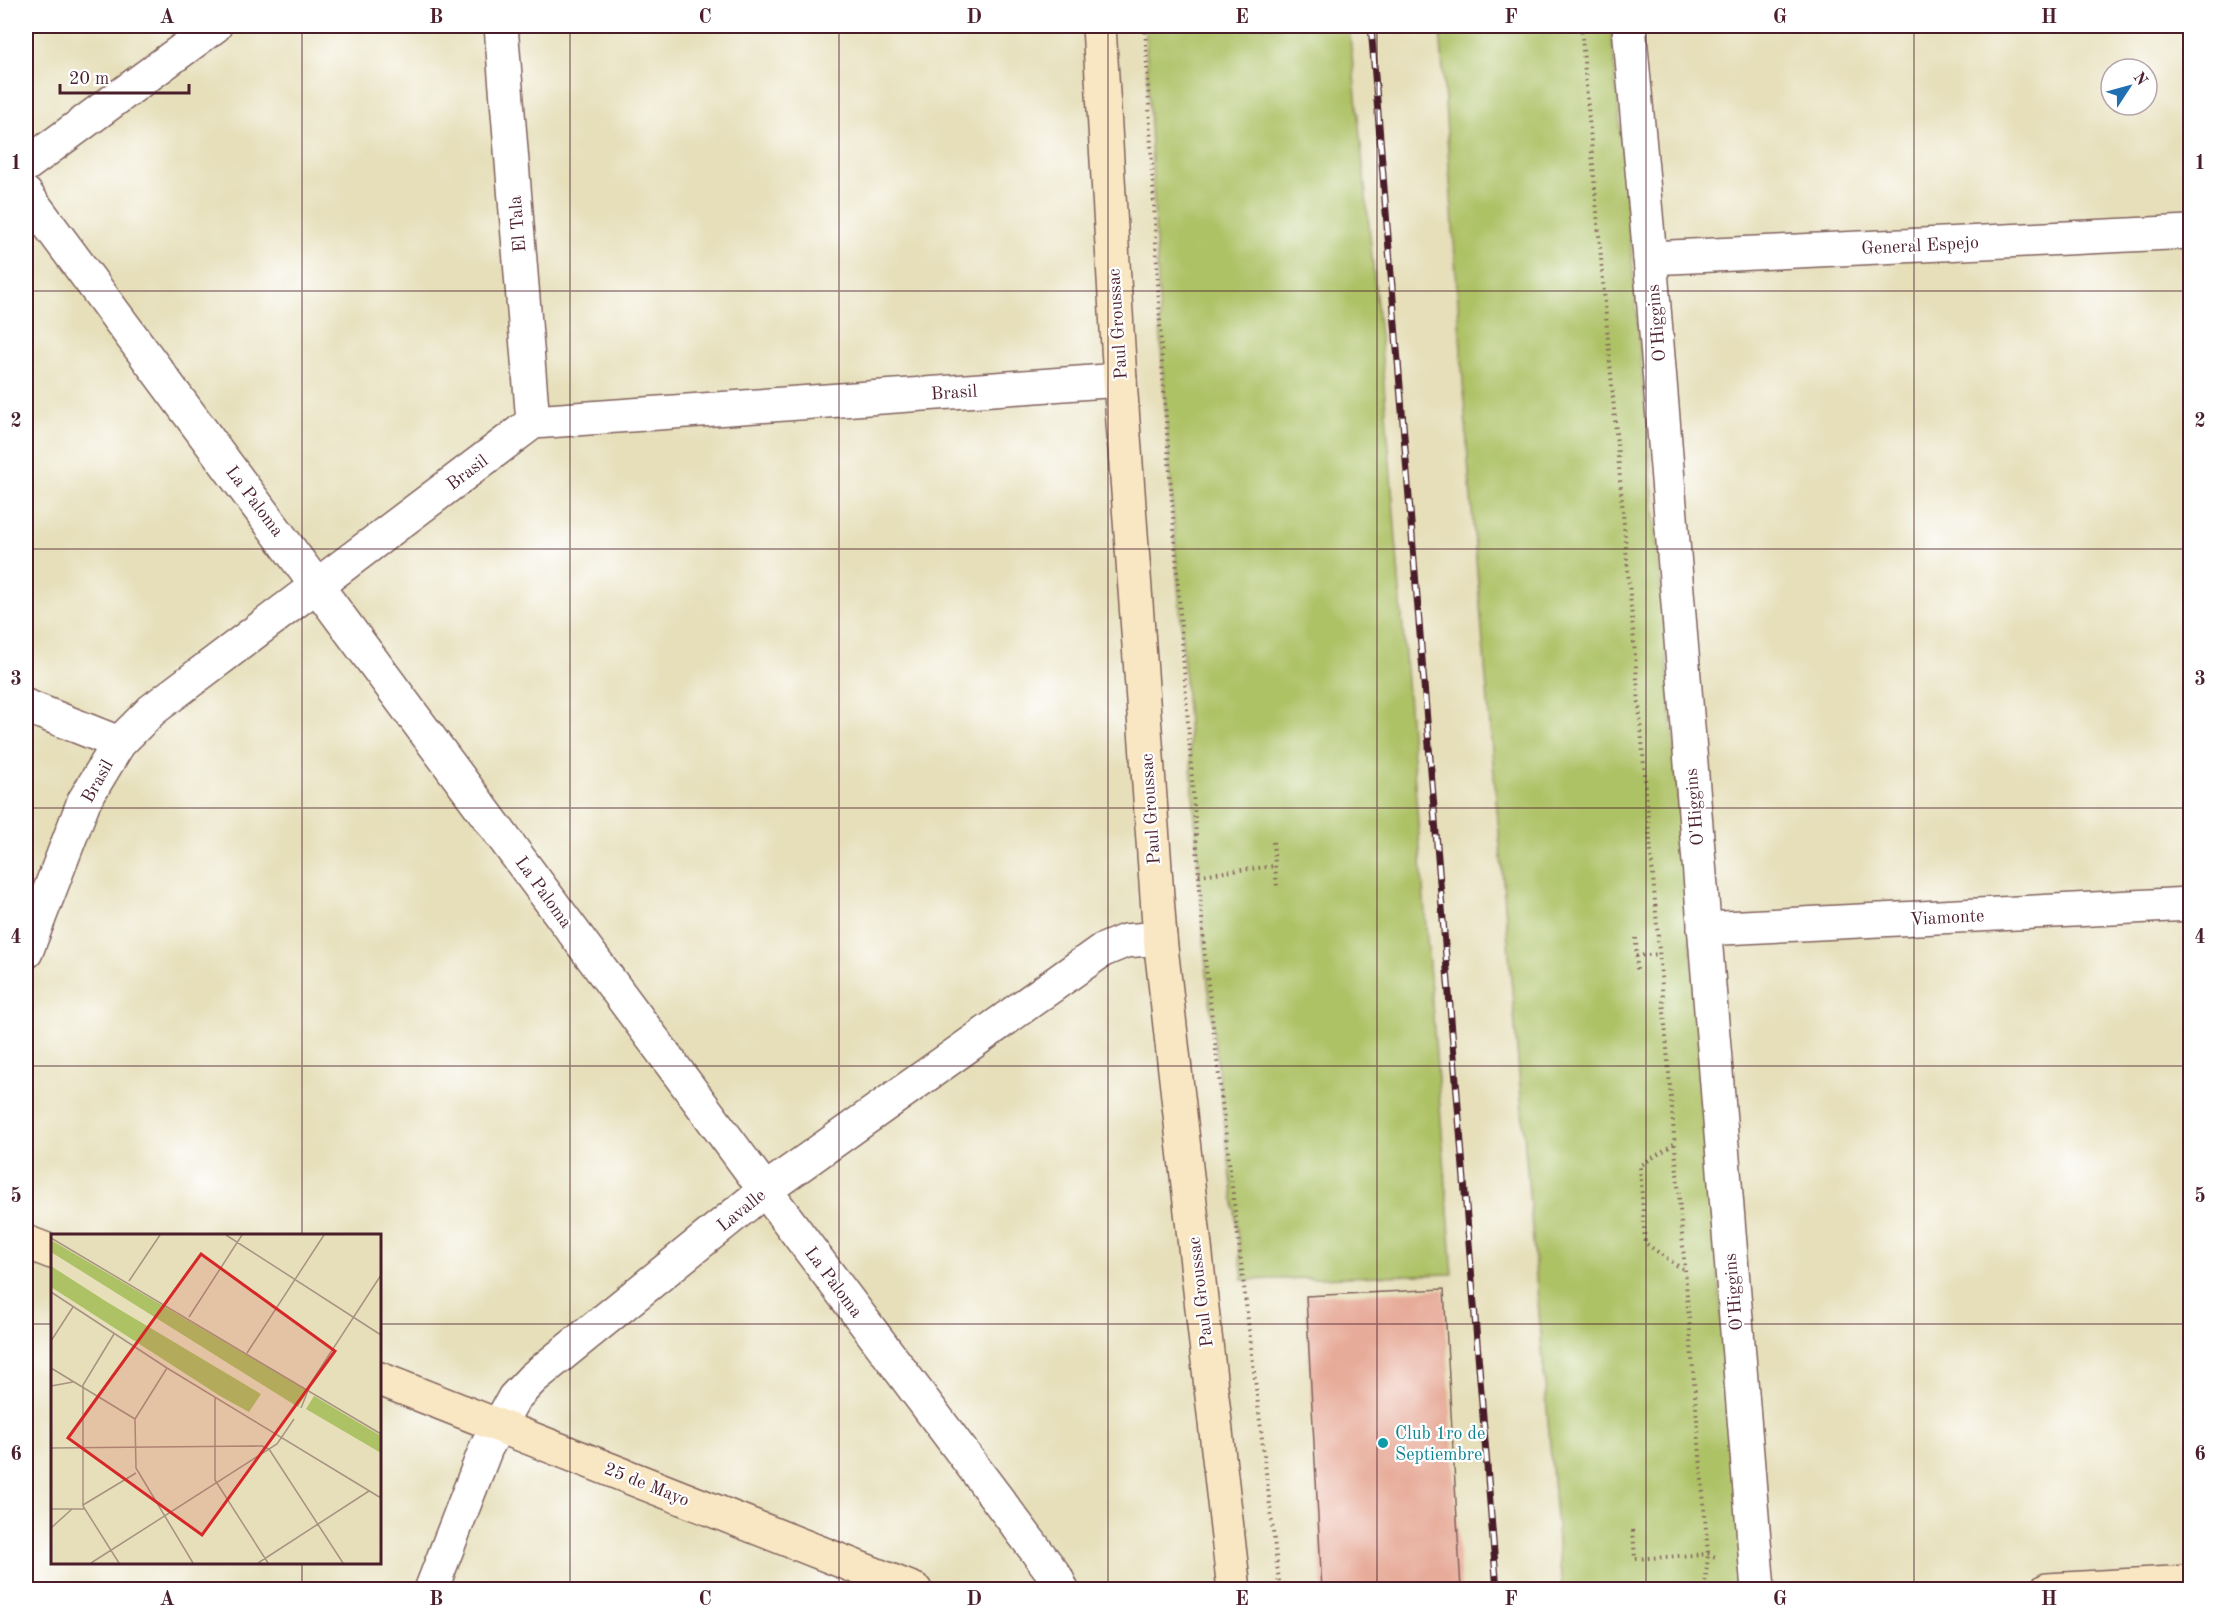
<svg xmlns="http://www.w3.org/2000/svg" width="2216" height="1615" viewBox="0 0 2216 1615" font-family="'Old Standard TT',serif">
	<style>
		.green { fill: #adc165; stroke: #7c7048; stroke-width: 1.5 }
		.building { fill: #e7ab99 }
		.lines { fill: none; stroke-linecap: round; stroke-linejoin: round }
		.street-casing { stroke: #81625d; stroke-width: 36 }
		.secondary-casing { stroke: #81625d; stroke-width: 36 }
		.path { stroke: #81625d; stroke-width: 4; stroke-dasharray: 1.5 4.5; stroke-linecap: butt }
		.street { stroke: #fff; stroke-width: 33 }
		.secondary { stroke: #f9e7c3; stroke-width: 33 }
		.rail-casing { stroke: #4a1f2b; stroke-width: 7 }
		.rail { stroke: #fff; stroke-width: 4.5; stroke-dasharray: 14; stroke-linecap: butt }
		.grid { fill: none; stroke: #4a1f2b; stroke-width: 1.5; stroke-opacity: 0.55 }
		.culture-dot { fill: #0f9aa8; stroke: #fff; stroke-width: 2 }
		.labels { text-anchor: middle; stroke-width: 4.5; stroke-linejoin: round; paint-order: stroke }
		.street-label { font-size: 18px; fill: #4a1f2b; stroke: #fff }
		.culture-label { font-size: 18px; fill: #0d838f; stroke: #fff; text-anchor: start }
		.inset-road { fill: none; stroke: #a89281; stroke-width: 1.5 }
		.view { fill: #d62828; fill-opacity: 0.15; stroke: #d62828; stroke-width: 3 }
		.inset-edge { fill: none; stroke: #4a1f2b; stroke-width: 3 }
		.neatline { fill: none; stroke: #4a1f2b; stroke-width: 2 }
		.grid-label { font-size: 20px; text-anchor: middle; font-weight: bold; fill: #4a1f2b }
	</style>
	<rect width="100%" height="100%" fill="#fff"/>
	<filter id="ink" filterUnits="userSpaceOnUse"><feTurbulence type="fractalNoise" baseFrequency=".0167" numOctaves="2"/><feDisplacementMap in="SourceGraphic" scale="12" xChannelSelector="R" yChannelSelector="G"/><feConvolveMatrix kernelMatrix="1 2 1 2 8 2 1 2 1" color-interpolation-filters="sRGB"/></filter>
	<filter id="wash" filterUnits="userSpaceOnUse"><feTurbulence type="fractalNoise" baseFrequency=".008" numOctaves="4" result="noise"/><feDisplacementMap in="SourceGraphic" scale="24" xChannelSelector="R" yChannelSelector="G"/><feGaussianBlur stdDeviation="1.35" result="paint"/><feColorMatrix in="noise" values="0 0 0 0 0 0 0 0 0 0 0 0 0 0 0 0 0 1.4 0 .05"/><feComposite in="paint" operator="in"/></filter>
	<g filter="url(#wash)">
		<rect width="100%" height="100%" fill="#e6dfba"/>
		<g class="green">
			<path d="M1145 26H1349L1381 346 1453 1274 1243 1280 1205 959 1162 363Z"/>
			<path d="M1440 26H1611L1650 460 1745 1589H1562L1469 475Z"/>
		</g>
		<g id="blocks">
			<path class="building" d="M1444 1289 1461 1590H1322L1306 1296Z"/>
		</g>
	</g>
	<g filter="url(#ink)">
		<use href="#blocks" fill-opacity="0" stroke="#81625d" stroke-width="1.5"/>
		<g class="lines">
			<defs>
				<g id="street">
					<path d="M501 26 533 422"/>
					<path d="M1629 26 1650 258 1758 1590"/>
					<path d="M26 165 215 26"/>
					<path d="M26 194 765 1190 1056 1577 1062 1590"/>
					<path d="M1650 258 2190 232"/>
					<path d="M26 706 119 743"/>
					<path d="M1704 929 2190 904"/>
					<path d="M26 952 84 801 119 743 152 710 533 422 1120 380"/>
					<path d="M431 1590 486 1448 514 1398 533 1378 765 1190 1101 951 1125 941 1160 938"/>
				</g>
				<g id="secondary">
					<path d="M1099 26 1120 380 1160 938 1234 1590"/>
					<path d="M26 1242 52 1252"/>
					<path d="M380 1379 915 1590"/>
					<path d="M2047 1590 2190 1582"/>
				</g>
			</defs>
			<use href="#street" class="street-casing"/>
			<use href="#secondary" class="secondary-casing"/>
			<g class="path">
				<path d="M1145 26 1162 363 1205 959 1280 1590"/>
				<path d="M1581 26 1632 618 1708 1554 1705 1590"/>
				<path d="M1273 842 1277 888"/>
				<path d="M1199 875 1275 866"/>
				<path d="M1636 938 1637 972"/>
				<path d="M1636 956 1659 954"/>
				<path d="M1674 1144 1640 1166 1645 1243 1685 1271"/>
				<path d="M1633 1530 1635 1559 1708 1554 1716 1557"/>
			</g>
			<use href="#street" class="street"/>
			<use href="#secondary" class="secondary"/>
			<defs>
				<path id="rail" d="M1371 26 1497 1590"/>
			</defs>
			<use href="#rail" class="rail-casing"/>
			<use href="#rail" class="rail"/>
		</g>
	</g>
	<path class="grid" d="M302 26V1236M570 26V1590M839 26V1590M1108 26V1590M1377 26V1590M1646 26V1590M1914 26V1590M26 291H2190M26 549H2190M26 808H2190M26 1066H2190M26 1324H52M380 1324H2190M302 1562V1590"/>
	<circle class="culture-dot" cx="1383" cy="1443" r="6"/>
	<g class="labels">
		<g class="street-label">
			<text transform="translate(517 224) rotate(-95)" y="6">El Tala</text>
			<text transform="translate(1920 245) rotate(-3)" y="6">General Espejo</text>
			<text transform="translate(1656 323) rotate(-95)" y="6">O'Higgins</text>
			<text transform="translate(1117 324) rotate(-94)" y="6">Paul Groussac</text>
			<text transform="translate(954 392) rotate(-4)" y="6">Brasil</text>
			<text transform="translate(467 472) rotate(-37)" y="6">Brasil</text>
			<text transform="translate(255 501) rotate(53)" y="6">La Paloma</text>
			<text transform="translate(97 781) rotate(-61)" y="6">Brasil</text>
			<text transform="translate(1694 807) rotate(-95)" y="6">O'Higgins</text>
			<text transform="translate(1150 809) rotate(-94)" y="6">Paul Groussac</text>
			<text transform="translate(544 892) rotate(54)" y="6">La Paloma</text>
			<text transform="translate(1947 917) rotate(-3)" y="6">Viamonte</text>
			<text transform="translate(741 1210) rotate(-39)" y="6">Lavalle</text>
			<text transform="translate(834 1282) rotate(53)" y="6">La Paloma</text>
			<text transform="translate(1200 1292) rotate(-97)" y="6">Paul Groussac</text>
			<text transform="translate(1733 1292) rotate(-95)" y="6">O'Higgins</text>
			<text transform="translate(647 1484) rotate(22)" y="6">25 de Mayo</text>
		</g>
		<g class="culture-label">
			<text x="1395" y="1439">Club 1ro de<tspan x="1395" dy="21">Septiembre</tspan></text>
		</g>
	</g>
	<g transform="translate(51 1234)">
		<rect width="330" height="330" fill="#e6dfba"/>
		<path d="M0 6 257 157 247 173 0 18ZM0 32 56 68 210 160 198 178 169 162 0 53ZM263 162 330 202V219L255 175Z" fill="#adc165"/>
		<path class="inset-road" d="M175 1 330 101M0 4 330 200M78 47 109 1M0 58 116 134 330 264M138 83 191 1M63 100 32 151V272L68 329M0 107 22 73M196 119 273 1M0 134 84 185M116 134 84 185 85 234 142 329M0 152 22 148M164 164V246L217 329M250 174 261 147 330 41M0 214 211 212 218 215M218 215 292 329M32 271 85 239M0 275H33M0 294 21 275M40 329 226 210 243 185M207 329 318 257"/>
		<path class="view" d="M150 20 284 117 151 301 17 204Z"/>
		<rect width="330" height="330" class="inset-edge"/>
	</g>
	<rect width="2216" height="1615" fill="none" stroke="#fff" stroke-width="66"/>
	<g transform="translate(2129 87) rotate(54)"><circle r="28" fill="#ffffff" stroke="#b7a5aa" stroke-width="1.5"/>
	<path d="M0-4.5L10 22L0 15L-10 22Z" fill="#1f6fb2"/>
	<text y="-9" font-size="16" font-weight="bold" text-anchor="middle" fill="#4a1f2b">N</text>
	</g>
	<path d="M60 84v9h129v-9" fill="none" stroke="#4a1f2b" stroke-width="3"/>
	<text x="69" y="84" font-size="18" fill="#4a1f2b" stroke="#ffffff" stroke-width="4.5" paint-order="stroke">20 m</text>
	<rect x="33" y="33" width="2150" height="1549" class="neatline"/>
	<g class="grid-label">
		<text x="167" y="23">A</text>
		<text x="436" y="23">B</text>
		<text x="705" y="23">C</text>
		<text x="974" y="23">D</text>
		<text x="1242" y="23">E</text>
		<text x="1511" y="23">F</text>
		<text x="1780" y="23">G</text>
		<text x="2049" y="23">H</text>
		<text x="16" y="169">1</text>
		<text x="2200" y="169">1</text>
		<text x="16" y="427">2</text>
		<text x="2200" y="427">2</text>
		<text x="16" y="685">3</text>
		<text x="2200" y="685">3</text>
		<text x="16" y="943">4</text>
		<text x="2200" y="943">4</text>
		<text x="16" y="1202">5</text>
		<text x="2200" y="1202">5</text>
		<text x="16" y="1460">6</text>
		<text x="2200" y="1460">6</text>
		<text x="167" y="1605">A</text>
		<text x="436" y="1605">B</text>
		<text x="705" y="1605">C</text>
		<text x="974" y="1605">D</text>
		<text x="1242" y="1605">E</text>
		<text x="1511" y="1605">F</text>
		<text x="1780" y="1605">G</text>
		<text x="2049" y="1605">H</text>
	</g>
</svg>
